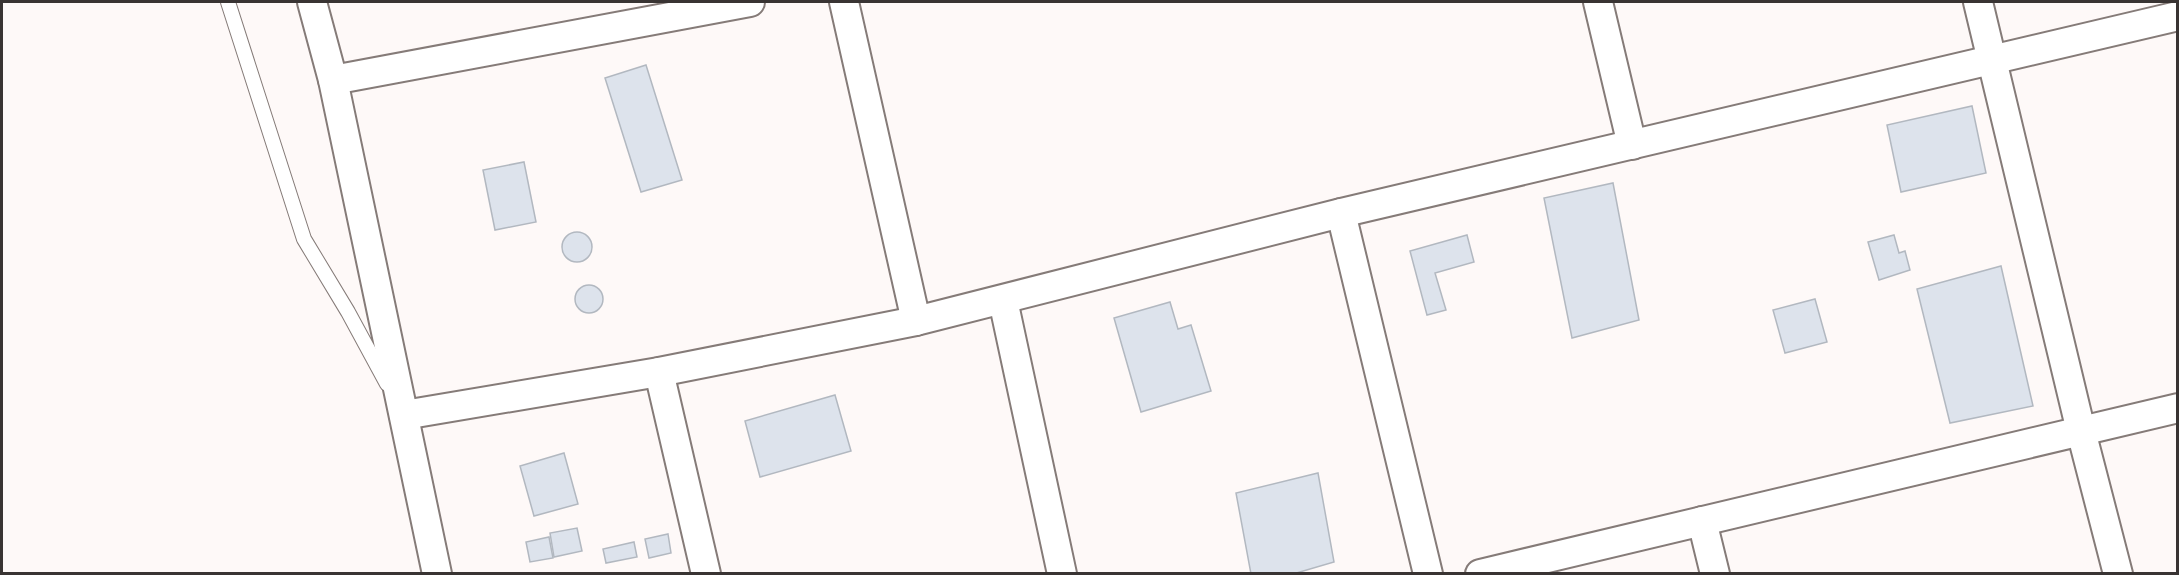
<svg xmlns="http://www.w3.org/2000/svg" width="2179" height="575" viewBox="0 0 2179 575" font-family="'Alegreya Sans',sans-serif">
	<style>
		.building { fill: #dde3ec; stroke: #b2b8c0; stroke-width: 1.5 }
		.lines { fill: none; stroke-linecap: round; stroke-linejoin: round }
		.lane-casing { stroke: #857b78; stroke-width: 16 }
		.street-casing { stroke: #857b78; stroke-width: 32 }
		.lane { stroke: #fff; stroke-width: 14 }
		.street { stroke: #fff; stroke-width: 28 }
	</style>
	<rect width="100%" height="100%" fill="#fef9f8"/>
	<g class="building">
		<path d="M646 65 682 180 641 192 605 78Z"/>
		<path d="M1972 106 1986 173 1901 192 1887 125Z"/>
		<path d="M524 162 536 222 495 230 483 170Z"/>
		<path d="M1613 183 1639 320 1572 338 1544 198Z"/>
		<circle cx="577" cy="247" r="15"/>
		<path d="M1467 235 1474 262 1435 273 1446 310 1427 315 1410 251Z"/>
		<path d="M1894 235 1899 253 1905 251 1910 270 1879 280 1868 242Z"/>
		<path d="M2001 266 2033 406 1950 423 1917 289Z"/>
		<circle cx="589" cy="299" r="14"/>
		<path d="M1815 299 1827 342 1785 353 1773 310Z"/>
		<path d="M1170 302 1178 329 1191 325 1211 391 1141 412 1114 318Z"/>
		<path d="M835 395 851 451 760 477 745 421Z"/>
		<path d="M564 453 578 504 534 516 520 466Z"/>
		<path d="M1318 473 1334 562 1293 574H1251L1236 493Z"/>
		<path d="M577 528 582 551 554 557 550 533Z"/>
		<path d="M668 534 671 553 649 558 645 539Z"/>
		<path d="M549 537 553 558 530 562 526 542Z"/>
		<path d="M634 542 637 557 606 563 603 549Z"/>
	</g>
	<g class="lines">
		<defs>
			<path id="lane" d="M228 2 304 239 348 312 387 384"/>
			<g id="street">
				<path d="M312 2 333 80 437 574"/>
				<path d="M844 2 916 321"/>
				<path d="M1598 2 1632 145"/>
				<path d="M1978 2 2081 431 2118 574"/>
				<path d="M333 80 750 2"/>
				<path d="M1341 213 1428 574"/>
				<path d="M1003 300 1062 574"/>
				<path d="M659 372 706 574"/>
				<path d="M404 415 659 372 916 321 1341 213 2178 16"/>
				<path d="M1702 521 1715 574"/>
				<path d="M1480 574 2178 408"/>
			</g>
		</defs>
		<use href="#lane" class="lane-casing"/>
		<use href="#street" class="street-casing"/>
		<use href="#lane" class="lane"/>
		<use href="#street" class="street"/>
	</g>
	<rect width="2179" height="575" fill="none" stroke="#393433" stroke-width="6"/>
</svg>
